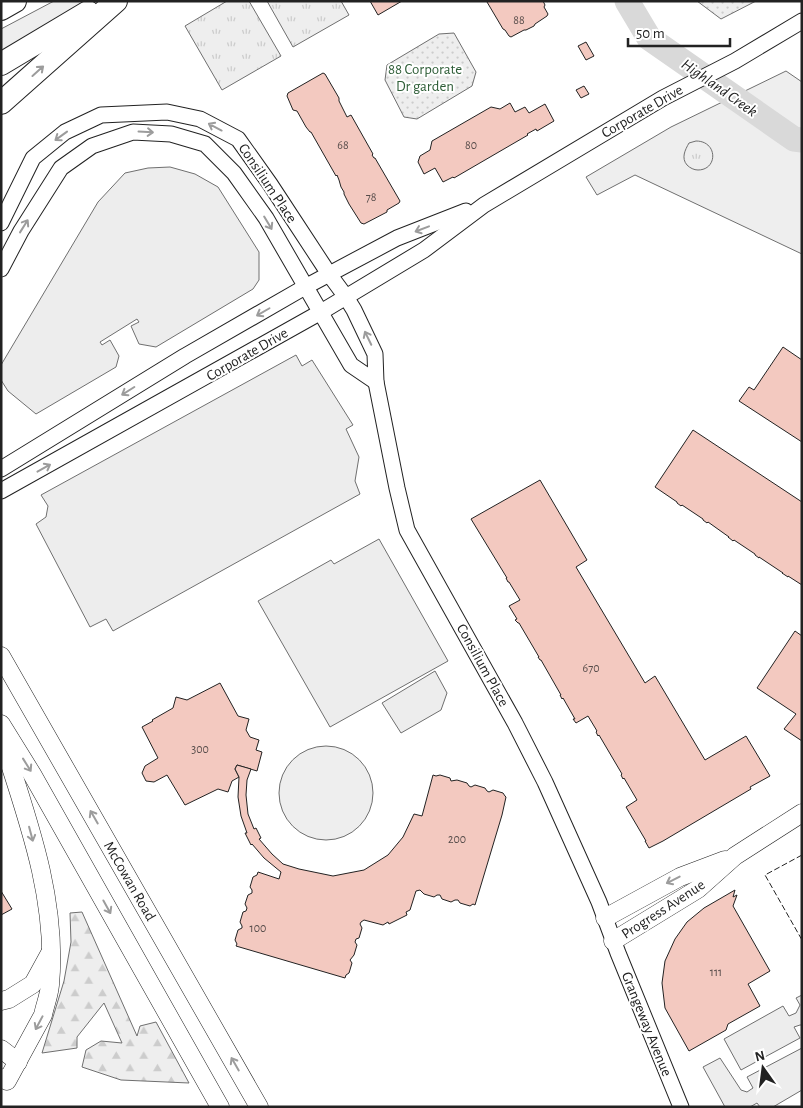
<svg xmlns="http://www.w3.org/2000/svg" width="803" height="1108" viewBox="0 0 803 1108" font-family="'Alegreya Sans',sans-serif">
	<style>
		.grass { fill: #eee; stroke: #6f6f6f }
		.forest { fill: url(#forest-firs); stroke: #6f6f6f }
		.park { fill: url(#park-tufts); stroke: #6f6f6f }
		.garden { fill: url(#garden-dots); stroke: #6f6f6f }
		.parking { fill: #ededed; stroke: #6f6f6f }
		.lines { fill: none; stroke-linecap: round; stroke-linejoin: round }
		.river { stroke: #d9d9d9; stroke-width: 25 }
		.building { fill: #f3c9c0; stroke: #222 }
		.tertiary-casing { stroke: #222; stroke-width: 17 }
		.secondary-casing { stroke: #222; stroke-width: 19 }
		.motorway-casing { stroke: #222; stroke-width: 24 }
		.tertiary { stroke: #fff; stroke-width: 15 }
		.secondary { stroke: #fff; stroke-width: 18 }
		.motorway { stroke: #fff; stroke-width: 22 }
		.fence { stroke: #222; stroke-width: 1; stroke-dasharray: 6 2.5; stroke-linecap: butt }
		.oneway { stroke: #9c9c9c }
		.labels { text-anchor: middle; stroke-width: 4; stroke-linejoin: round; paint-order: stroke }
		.number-label { font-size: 12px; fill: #564c4a }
		.park-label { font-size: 15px; fill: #2f5e38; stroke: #fff }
		.street-label { font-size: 15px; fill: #222; stroke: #fff }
		.water-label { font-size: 16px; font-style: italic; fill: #222; stroke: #fff }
	</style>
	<defs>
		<pattern id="forest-firs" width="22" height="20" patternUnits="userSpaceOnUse" patternTransform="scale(1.25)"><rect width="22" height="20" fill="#eee"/><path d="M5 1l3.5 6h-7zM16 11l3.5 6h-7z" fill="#ccc"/></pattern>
		<pattern id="park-tufts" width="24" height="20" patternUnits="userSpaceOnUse" patternTransform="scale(1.25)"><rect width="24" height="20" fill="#eee"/><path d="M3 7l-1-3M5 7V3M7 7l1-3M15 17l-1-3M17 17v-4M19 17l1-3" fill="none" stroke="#ccc"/></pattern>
		<pattern id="garden-dots" width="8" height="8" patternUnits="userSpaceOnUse" patternTransform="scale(1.25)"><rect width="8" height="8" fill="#eee"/><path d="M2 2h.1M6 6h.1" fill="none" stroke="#ccc" stroke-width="1.8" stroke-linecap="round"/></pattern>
	</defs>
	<rect width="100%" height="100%" fill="#fff"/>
	<g class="grass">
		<path d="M54 1H93L1 54V29Z"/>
		<path d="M786 71 802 82V254L635 175 597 195 586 177 671 127Z"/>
		<circle cx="326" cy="793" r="47"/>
	</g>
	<path class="forest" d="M82 912 137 1036 140 1026 156 1022 189 1083 121 1080 82 1067 86 1050 101 1041 122 1043 104 1003 77 1037V1048L42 1053 64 981 71 942 70 913Z"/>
	<g class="park">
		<path d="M227 1H249L281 56 222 90 185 26Z"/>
		<path d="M267 1H341L349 15 293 47Z"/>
		<path d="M696 141C718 141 718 170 698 170 694 170 690 168 687 165 681 158 685 150 689 143Z"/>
	</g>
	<g class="garden">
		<path d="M697 1H756L721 19Z"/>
		<path d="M454 33 476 72 472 86 417 119 404 117 385 80 387 65 439 34Z"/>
	</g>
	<g class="parking">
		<path d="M170 167 195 174 218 187 259 252V280L253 289 156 347 139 344 131 326 139 322 137 319 100 342 102 345 110 340 119 356 116 367 36 414 8 391 1 380V365L98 202 125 173 148 168Z"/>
		<path d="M296 355 302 366 312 360 353 425 346 429 359 457 355 481 360 494 113 631 106 619 90 627 36 524 46 517 48 506 41 495Z"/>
		<path d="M379 539 448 661 330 727 258 601 331 560 334 564Z"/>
		<path d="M435 671 447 693 441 710 401 733 382 703Z"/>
		<path d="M802 995V1025H800L794 1027 800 1038 741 1070 724 1039 783 1006 789 1016 796 1013 800 1005 796 998Z"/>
		<path d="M802 1048V1090L773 1107H760L757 1103 750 1107H725L703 1067 720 1058 741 1090 747 1092 753 1088 747 1077Z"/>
	</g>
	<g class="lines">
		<path class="river" d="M627 1 649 38 794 139 802 140"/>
	</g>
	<g class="building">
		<path d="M370 1H402L378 15Z"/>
		<path d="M486 1H543L545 5 544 7 548 14 547 16 535 24 534 26 526 30H524L511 37 509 36 505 30 503 29 487 2Z"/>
		<path d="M586 42 594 56 586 60 578 46Z"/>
		<path d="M323 73 325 74 339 98V101L347 117 351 115 373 154 372 155 374 158H375L400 201 399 203 387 210V212L364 224 361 223 349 204 344 194V192L341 187 339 180 337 175 336 176 311 132H310L306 127 297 111 293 110 287 96 288 93Z"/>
		<path d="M584 86 589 94 581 98 576 90Z"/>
		<path d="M510 103 515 112 525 107 529 113 545 104 554 121 537 131 536 129 527 134 528 135 454 178 453 177 443 182 435 168 424 174 418 162 420 156 430 150 432 141 491 107 500 109Z"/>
		<path d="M783 347 802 360V442L739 401 749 387 754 390Z"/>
		<path d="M693 430 802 502V585L788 576V577L782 573H783L759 557V558L755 555V554L734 540 733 541 728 537H729L708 522 707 523 703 520V519L682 505 681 506 677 503V502L655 487Z"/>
		<path d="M540 480 587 560 576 567 645 683 655 676 705 760 746 736 770 776 750 787 751 789 663 841 649 848 645 841H646L626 807 637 800 624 778 623 779 621 775 622 774 599 735 598 736 596 732 597 731 588 716 576 723 573 719H575L563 698 562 699 560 695H561L541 660H540L538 657H539L519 623H518L515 620 517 619 509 606 520 600 509 582H508L506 578H507L471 519Z"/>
		<path d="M795 631 802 636V741L784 729 796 714 757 688Z"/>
		<path d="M220 683 238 716 249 719 246 730 250 737 259 740 256 750 262 752 257 771 237 765 235 769 239 777 232 781 228 792 218 789 185 805 167 775 154 782 146 781 142 773 145 766 158 758 142 727 153 721 152 720 173 708 176 697 187 700Z"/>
		<path d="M237 765 251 769 247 780 246 795 248 814 254 829 256 828 261 838 259 839 272 854 283 864 299 869 333 876 364 870 388 855 403 837 414 814 422 816 433 775 436 776 440 775 450 778 451 781 457 780 467 783 469 786 471 787 475 785 485 788 487 791 489 792 493 790 503 793 505 796 506 797 502 815 475 905 473 904 470 906 460 903 458 900H455L451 902 442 899 440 895H437L434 897 424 894 420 890 416 891 410 910 406 912 407 915 389 924 388 922 383 925 364 920 361 922 360 924 362 928 359 938 356 939 355 942 357 945 354 955 350 960 352 963 349 973 346 975 345 978 236 946 237 944 235 940 238 930 242 928V926L240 922 243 912 246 911 247 908 245 904 248 895 252 893V890L250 887 253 877 257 875 258 872 279 879 281 872 264 858 252 844 251 845 245 833H247L241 816 238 797 239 777 235 769Z"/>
		<path d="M735 890 733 897 737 895 733 906 770 971 748 984 760 1006 728 1024 726 1030 689 1051 665 1008 662 983 665 961 675 939 687 922 704 908Z"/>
		<path d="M1 891 12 909 1 915Z"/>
	</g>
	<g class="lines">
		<defs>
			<g id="tertiary">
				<path d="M1 223 33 158 65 132 101 115 167 112 200 119 238 139 270 184 329 274 346 297 354 310 375 354 376 382 397 488 407 530 515 723 545 782 599 902 618 953 681 1107"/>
				<path d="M1 269 21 231 61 168 92 146 133 132 171 134 205 144 234 173 266 218 351 365 376 382"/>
				<path d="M1 469 185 356 305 287 397 238 466 211"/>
				<path d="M1 491 321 312 424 250 484 205 663 98 735 61 802 21"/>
			</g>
			<g id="secondary">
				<path d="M1 656 259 1107"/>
				<path d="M1 724 32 774 220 1107"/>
				<path d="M1 737C27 817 58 900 50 985 49 996 45 1005 43 1015L7 1081 1 1078"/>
				<path d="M605 918 680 877 725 860"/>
				<path d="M613 941 698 889 735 856 802 813"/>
				<path d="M1 1001 9 999 33 984 50 953"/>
				<path d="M1 1049 18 1062"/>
			</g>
			<g id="motorway">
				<path d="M1 9 15 1"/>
				<path d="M1 64 88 12"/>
				<path d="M1 103 116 1"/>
			</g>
		</defs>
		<use href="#tertiary" class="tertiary-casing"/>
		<use href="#secondary" class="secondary-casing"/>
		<use href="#motorway" class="motorway-casing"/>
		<use href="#tertiary" class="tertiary"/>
		<use href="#secondary" class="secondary"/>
		<use href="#motorway" class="motorway"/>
		<path class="fence" d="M802 855 765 875 802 940"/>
	</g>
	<defs><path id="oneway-shaft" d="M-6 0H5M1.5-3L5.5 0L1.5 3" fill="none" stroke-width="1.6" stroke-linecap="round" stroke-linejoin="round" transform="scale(1.25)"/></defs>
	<g class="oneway">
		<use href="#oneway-shaft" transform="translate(38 71) rotate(-42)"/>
		<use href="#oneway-shaft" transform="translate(215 127) rotate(-152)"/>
		<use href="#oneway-shaft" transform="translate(146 132) rotate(3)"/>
		<use href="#oneway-shaft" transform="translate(61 136) rotate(144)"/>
		<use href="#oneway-shaft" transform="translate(268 223) rotate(59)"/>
		<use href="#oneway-shaft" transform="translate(24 226) rotate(-58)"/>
		<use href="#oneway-shaft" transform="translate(422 229) rotate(159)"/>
		<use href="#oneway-shaft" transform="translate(263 312) rotate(150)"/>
		<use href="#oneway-shaft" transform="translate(368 338) rotate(-116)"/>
		<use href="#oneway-shaft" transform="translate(128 391) rotate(148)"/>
		<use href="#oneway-shaft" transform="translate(44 468) rotate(-29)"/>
		<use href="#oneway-shaft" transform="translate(27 765) rotate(58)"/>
		<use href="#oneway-shaft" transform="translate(94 817) rotate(-120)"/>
		<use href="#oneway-shaft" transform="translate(31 834) rotate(75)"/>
		<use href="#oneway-shaft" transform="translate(673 880) rotate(153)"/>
		<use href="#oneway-shaft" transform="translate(107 907) rotate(61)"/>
		<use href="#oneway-shaft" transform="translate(39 1023) rotate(118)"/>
		<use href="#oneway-shaft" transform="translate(235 1064) rotate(-120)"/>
	</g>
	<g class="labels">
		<g class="number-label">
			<text x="519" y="24">88</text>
			<text x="343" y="149">68</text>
			<text x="471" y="149">80</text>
			<text x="371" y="201">78</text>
			<text x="591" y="672">670</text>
			<text x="200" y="753">300</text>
			<text x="457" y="843">200</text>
			<text x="258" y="932">100</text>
			<text x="716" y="976">111</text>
		</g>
		<g class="park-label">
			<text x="425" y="74">88 Corporate<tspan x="425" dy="17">Dr garden</tspan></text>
		</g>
		<g class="street-label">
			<text transform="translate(642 111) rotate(-30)" y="5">Corporate Drive</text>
			<text transform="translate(268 183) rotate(56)" y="5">Consilium Place</text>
			<text transform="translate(247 354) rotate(-30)" y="5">Corporate Drive</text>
			<text transform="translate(483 665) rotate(61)" y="5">Consilium Place</text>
			<text transform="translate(130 881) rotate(60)" y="5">McCowan Road</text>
			<text transform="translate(663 909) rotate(-33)" y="5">Progress Avenue</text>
			<text transform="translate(647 1024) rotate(68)" y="5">Grangeway Avenue</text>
		</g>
		<g class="water-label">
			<text transform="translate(720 87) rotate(35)" y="6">Highland Creek</text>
		</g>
	</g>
	<rect width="803" height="1108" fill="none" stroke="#222222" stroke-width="5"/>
	<g transform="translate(763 1068) rotate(346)" stroke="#ffffff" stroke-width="4" paint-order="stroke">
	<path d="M0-4L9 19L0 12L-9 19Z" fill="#222222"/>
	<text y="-8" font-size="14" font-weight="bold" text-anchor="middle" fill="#222222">N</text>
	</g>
	<path d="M628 38v8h102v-8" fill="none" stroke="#222222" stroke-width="2.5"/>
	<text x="636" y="38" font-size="15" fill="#222222" stroke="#ffffff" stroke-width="4" paint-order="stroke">50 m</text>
</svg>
